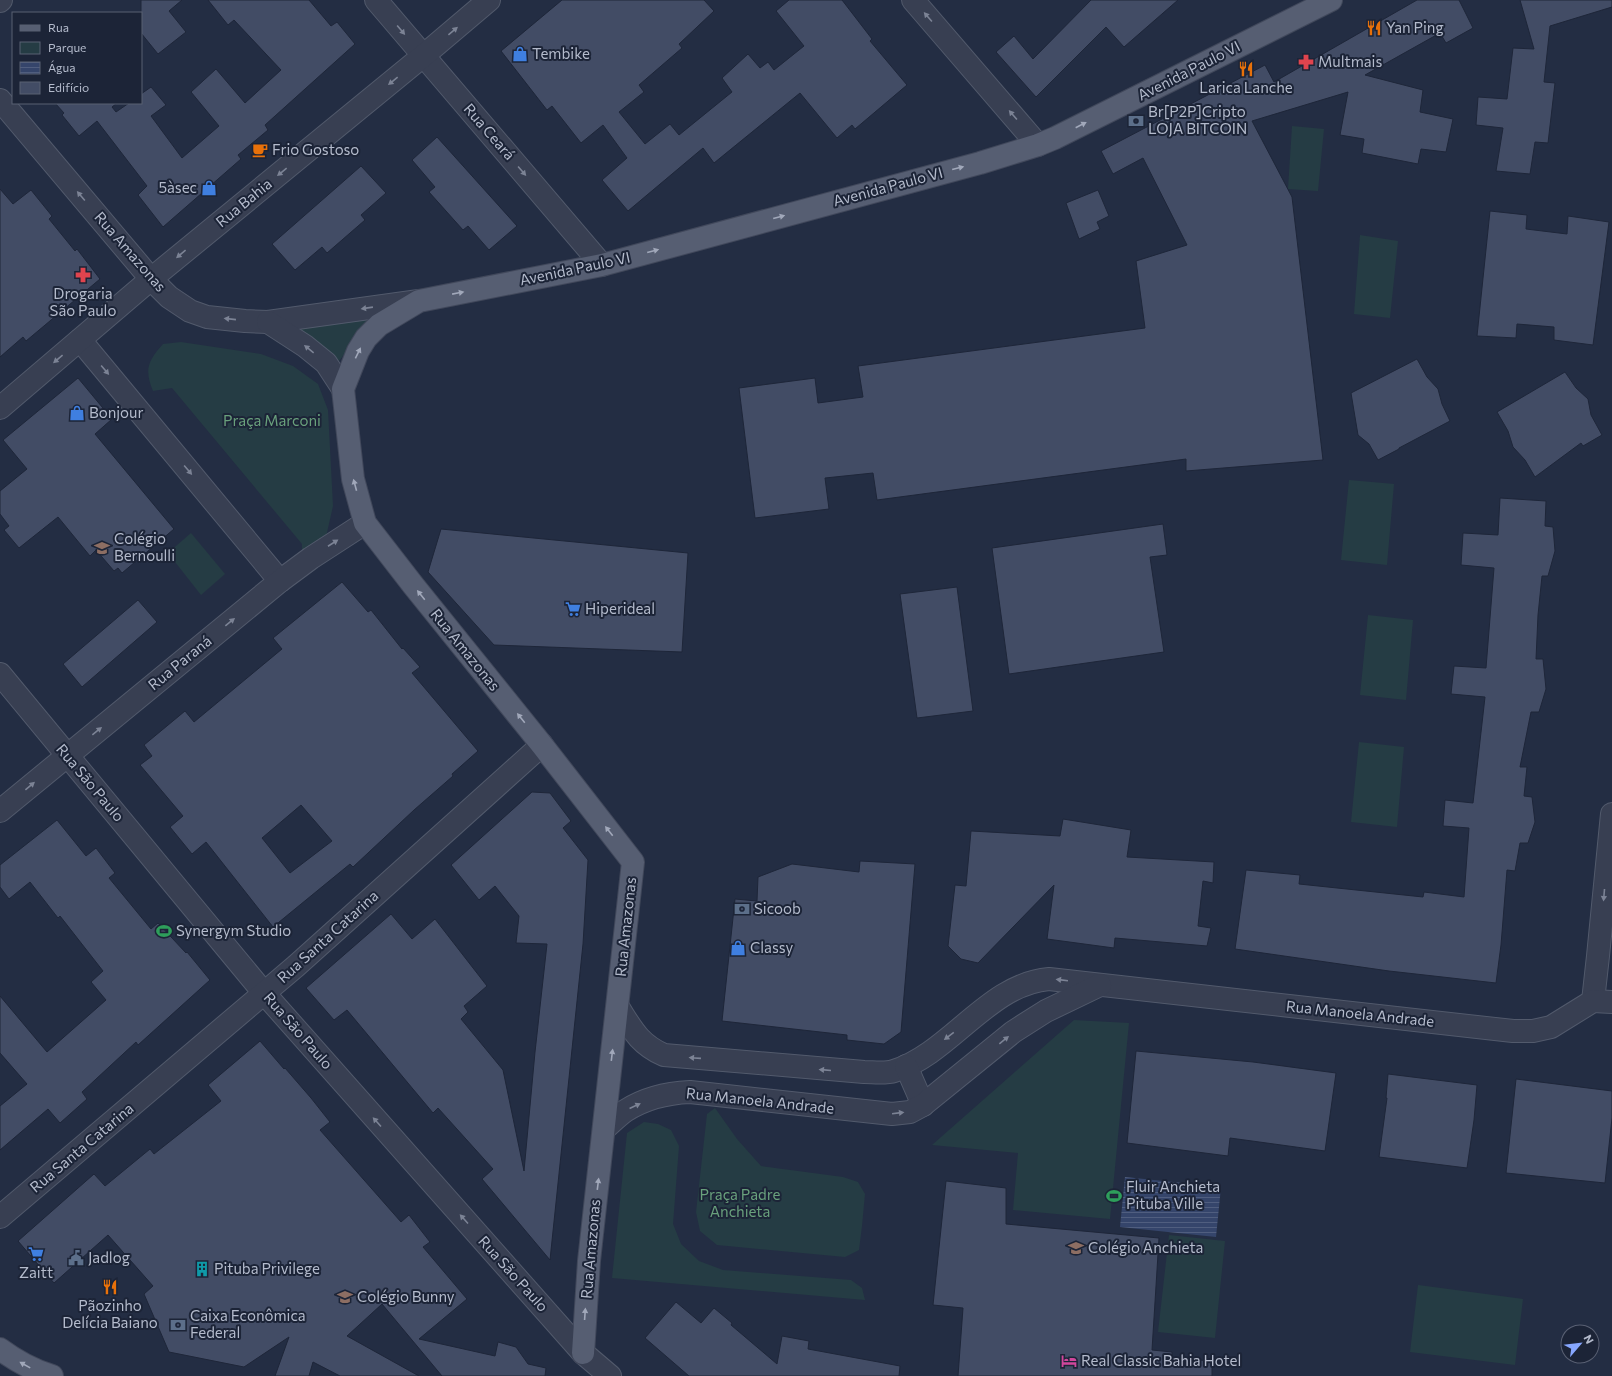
<svg xmlns="http://www.w3.org/2000/svg" width="1612" height="1376" viewBox="0 0 1612 1376" font-family="Commissioner,sans-serif">
	<style>
		.green { fill: #253c44 }
		.water { fill: url(#water-rules) }
		.building { fill: #424c65; stroke: #1e2639; fill-rule: evenodd }
		.lines { fill: none; stroke-linecap: round; stroke-linejoin: round }
		.minor-casing { stroke: #525a6c; stroke-width: 24 }
		.major-casing { stroke: #41485b; stroke-width: 24 }
		.minor { stroke: #383f52; stroke-width: 22 }
		.major { stroke: #565e72; stroke-width: 22 }
		.oneway { fill: #7c8395 }
		.oneway2 { fill: #a1a8ba }
		.labels { text-anchor: middle; stroke-width: 4; stroke-linejoin: round; paint-order: stroke }
		.poi-label { font-size: 15px; fill: #b4bbcc; stroke: #1c2437; text-anchor: start }
		.street-label { font-size: 15px; fill: #b4bbcc; stroke: #1c2437 }
		.park-label { font-size: 15px; fill: #69a07c; stroke: #1c2437 }
	</style>
	<defs>
		<pattern id="water-rules" width="6" height="5" patternUnits="userSpaceOnUse"><rect width="6" height="5" fill="#35456b"/><path d="M0 2.5h6" fill="none" stroke="#505e7f"/></pattern>
	</defs>
	<rect width="100%" height="100%" fill="#232d43"/>
	<g class="green">
		<path d="M1292 126 1324 129 1318 191 1288 189Z"/>
		<path d="M1360 235 1398 241 1390 318 1354 314Z"/>
		<path d="M373 317 339 361 290 326Z"/>
		<path d="M181 342 261 354 293 366 318 384 328 410 333 506 326 537 302 555V544L172 388 153 391C144 369 148 361 163 344Z"/>
		<path d="M1349 480 1394 484 1387 565 1341 560Z"/>
		<path d="M191 533 225 574 201 595 168 553Z"/>
		<path d="M1368 615 1413 620 1406 700 1360 695Z"/>
		<path d="M1359 742 1404 747 1397 827 1351 822Z"/>
		<path d="M1074 1020 1129 1023 1110 1219 1013 1210 1018 1153 932 1145Z"/>
		<path d="M715 1108 737 1139 761 1166 843 1177 858 1182 865 1194 862 1226 859 1250 845 1257 717 1245 700 1231 696 1212 707 1114Z"/>
		<path d="M644 1122 658 1124 671 1130 679 1146 673 1224 681 1244 699 1261 723 1270 851 1280 862 1288 865 1300 612 1278 627 1133Z"/>
		<path d="M1169 1235 1225 1241 1215 1338 1158 1332Z"/>
		<path d="M1418 1285 1523 1299 1515 1365 1410 1352Z"/>
	</g>
	<path class="water" d="M1125 1177 1221 1187 1216 1237 1120 1227Z"/>
	<g class="building">
		<path d="M141 0H182L169 11 186 32 158 54 141 33Z"/>
		<path d="M208 0H309L331 26 337 22 355 44 265 125 268 130 238 155 241 159 163 227 138 195 147 186 97 121 79 136 62 115 64 113 55 103H117L112 107 116 112 129 103H141V94L151 87 166 105 151 116 182 158 219 126 191 92 216 69 245 103 281 70 234 20 228 25Z"/>
		<path d="M562 0H704L714 11 679 44 682 48 639 85 644 92 619 112 645 144 670 124 679 135 732 92 722 78 748 54 760 68 768 62 774 70 804 46 776 11 789 0H842L872 39 870 41 907 85 855 129 852 125 837 138 800 93 714 163 703 148 628 211 602 180 627 158 603 125 581 143 552 106 547 110 501 51Z"/>
		<path d="M1091 0H1178L1124 47 1106 27 1036 97 996 52 1014 36 1033 59Z"/>
		<path d="M1417 0H1459L1473 28 1446 43 1440 33 1365 75 1423 90 1420 112 1453 119 1446 152 1421 149 1418 164 1362 153 1364 139 1340 135 1348 92 1252 121 1292 197 1323 460 1186 471V459L877 500 873 473 825 478 829 509 755 518 739 388 815 378 818 403 863 397 858 366 1145 328 1136 261 1187 245 1143 158 1113 174 1101 151 1265 65 1274 82Z"/>
		<path d="M1520 0H1612V7L1550 26 1544 82 1555 83 1548 143 1535 142 1530 174 1496 171 1503 128 1476 125 1478 97 1507 99 1513 48 1534 49Z"/>
		<path d="M437 137 517 226 489 250 468 226 463 230 429 192 435 187 412 160Z"/>
		<path d="M361 166 386 193 361 215 365 220 327 253 322 247 295 270 272 244Z"/>
		<path d="M0 189 13 204 31 190 52 216 49 219 75 251 77 249 100 279 26 341 23 337 0 357Z"/>
		<path d="M1098 190 1109 216 1097 222 1100 229 1079 239 1066 203Z"/>
		<path d="M1490 211 1527 215 1526 229 1567 234 1568 216 1609 222 1593 345 1554 340V327L1517 324 1516 338 1477 336Z"/>
		<path d="M1417 359 1427 377 1438 389 1442 404 1450 421 1399 448V449L1378 460 1369 444 1358 435 1351 393Z"/>
		<path d="M1565 372 1576 388 1588 399 1591 415 1602 435 1583 446 1581 443 1535 477 1525 460 1513 447 1508 431 1497 412Z"/>
		<path d="M78 378 112 419 95 434 174 529 122 573 118 568 114 571 96 550 90 556 58 517 19 548 4 530 9 526 0 514V491L27 469 3 440Z"/>
		<path d="M1500 498 1546 501 1545 526 1553 527 1555 551 1548 576H1542L1538 615 1536 659H1543L1546 689 1539 712H1531L1520 767H1527L1524 796 1532 797 1535 822 1528 843H1520L1515 871 1507 870 1501 945 1496 983 1389 971 1235 949 1246 870 1300 875 1299 884 1423 897 1424 892 1464 897 1469 828 1443 826 1445 800 1473 803 1485 697 1451 694 1454 666 1486 668 1494 568 1461 565 1463 533 1498 535Z"/>
		<path d="M1163 524 1167 555 1150 557 1164 652 1009 674 992 548Z"/>
		<path d="M441 529 688 553 682 652 494 645 428 572Z"/>
		<path d="M342 582 368 612 371 610 402 649 403 648 420 667 412 673 478 751 452 774 453 776 414 810 353 867 350 864 273 927 206 842 192 854 170 827 183 816 140 765 152 756 144 745 185 711 194 722 282 649 273 638ZM301 805 332 841 290 873 262 838Z"/>
		<path d="M957 587 973 711 917 718 900 594Z"/>
		<path d="M138 600 157 622 82 687 63 664Z"/>
		<path d="M532 792 550 793 571 821 563 828 588 860 583 944 550 1260 482 1179 493 1169 438 1108 433 1113 347 1010 334 1020 306 988 391 914 412 939 435 919 487 986 464 1006 468 1012 461 1019 503 1070 524 1171 535 1052 547 944 516 943 519 916 495 886 479 900 451 865Z"/>
		<path d="M1063 819 1131 830 1127 857 1214 862 1213 883 1203 881 1198 926 1211 928 1207 946 1115 938 1114 948 1047 939 1054 885 978 963 961 959 948 946 955 885 966 886 971 831 1060 836Z"/>
		<path d="M57 820 86 856 96 848 115 873 109 878 151 929 158 923 186 953 187 952 210 980 138 1045 136 1042 82 1092 87 1099 60 1123 48 1109 0 1150V1106L27 1084 0 1053V996L47 1052 106 1000 91 982 103 971 60 916 58 918 30 882 9 899 0 887V865Z"/>
		<path d="M860 861 915 864 901 1032 884 1044 847 1040V1035L722 1021 735 899 757 901 758 877 792 864 859 872Z"/>
		<path d="M260 1041 284 1069 285 1068 311 1098 330 1122 320 1130 401 1222 409 1215 430 1242 423 1247 467 1299 419 1339 495 1356 498 1342 516 1347 528 1364 546 1368 545 1376H442L382 1304 347 1336 419 1376H340L313 1362 309 1376H275L289 1337 244 1367 169 1352 144 1294 153 1286 108 1235 54 1283 18 1241 94 1174 105 1186 150 1149 154 1154 221 1101 208 1085Z"/>
		<path d="M1136 1051 1253 1062 1336 1073 1325 1151 1230 1138 1228 1156 1127 1143Z"/>
		<path d="M1388 1074 1477 1085 1474 1120 1467 1168 1379 1157 1387 1098H1386Z"/>
		<path d="M1516 1079 1612 1091V1118L1605 1183 1506 1173Z"/>
		<path d="M946 1181 1006 1188V1224L1159 1238 1152 1350 1172 1352V1358L1212 1361V1376H958L963 1308 933 1305Z"/>
		<path d="M676 1302 701 1323 714 1308 732 1323 731 1325 777 1364 782 1336 809 1341 808 1349 900 1366 899 1376H689L645 1338Z"/>
	</g>
	<g class="lines">
		<defs>
			<g id="minor">
				<path d="M376 0 602 265"/>
				<path d="M913 0 1038 145"/>
				<path d="M0 1 1 0"/>
				<path d="M0 100 151 279 169 297 190 311 207 317 245 321 268 322 419 301"/>
				<path d="M268 322 305 346 326 363 343 389"/>
				<path d="M80 340 280 581"/>
				<path d="M0 408 151 279 423 56 489 0"/>
				<path d="M0 674 264 993 583 1353 610 1376"/>
				<path d="M0 811 280 581 311 558 365 523"/>
				<path d="M1593 1001 1598 956 1612 814"/>
				<path d="M618 1007C632 1029 639 1044 664 1055L864 1072C873 1072 885 1074 894 1071 951 1053 988 984 1049 979L1513 1031H1533L1551 1027 1593 1001 1612 1002"/>
				<path d="M906 1066 923 1105"/>
				<path d="M604 1129C611 1123 618 1116 625 1111 645 1098 668 1093 690 1092L892 1114 910 1112 923 1105 1013 1032 1046 1011 1100 985"/>
				<path d="M0 1217 296 966 542 745"/>
			</g>
			<g id="major">
				<path d="M0 1349C16 1361 33 1370 52 1376"/>
				<path d="M583 1353 589 1261 633 862 542 745 413 585 365 523 353 479 343 389 358 351 366 338 379 325 419 301 602 265 980 163 1038 145 1055 138 1331 0"/>
			</g>
		</defs>
		<use href="#minor" class="minor-casing"/>
		<use href="#major" class="major-casing"/>
		<use href="#minor" class="minor"/>
		<use href="#major" class="major"/>
	</g>
	<defs><path id="oneway-solid" d="M-6-.8H1V-3.2L6.5 0L1 3.2V.8H-6Z"/></defs>
	<g class="oneway">
		<use href="#oneway-solid" transform="translate(928 17) rotate(-131)"/>
		<use href="#oneway-solid" transform="translate(401 30) rotate(50)"/>
		<use href="#oneway-solid" transform="translate(453 31) rotate(-40)"/>
		<use href="#oneway-solid" transform="translate(393 81) rotate(141)"/>
		<use href="#oneway-solid" transform="translate(1013 115) rotate(-131)"/>
		<use href="#oneway-solid" transform="translate(522 171) rotate(49)"/>
		<use href="#oneway-solid" transform="translate(282 172) rotate(141)"/>
		<use href="#oneway-solid" transform="translate(81 196) rotate(-130)"/>
		<use href="#oneway-solid" transform="translate(181 254) rotate(140)"/>
		<use href="#oneway-solid" transform="translate(367 308) rotate(172)"/>
		<use href="#oneway-solid" transform="translate(230 319) rotate(-174)"/>
		<use href="#oneway-solid" transform="translate(309 349) rotate(-141)"/>
		<use href="#oneway-solid" transform="translate(58 359) rotate(140)"/>
		<use href="#oneway-solid" transform="translate(105 370) rotate(50)"/>
		<use href="#oneway-solid" transform="translate(188 470) rotate(50)"/>
		<use href="#oneway-solid" transform="translate(333 543) rotate(-33)"/>
		<use href="#oneway-solid" transform="translate(230 622) rotate(-39)"/>
		<use href="#oneway-solid" transform="translate(97 731) rotate(-39)"/>
		<use href="#oneway-solid" transform="translate(30 786) rotate(-40)"/>
		<use href="#oneway-solid" transform="translate(1604 895) rotate(95)"/>
		<use href="#oneway-solid" transform="translate(1062 980) rotate(-173)"/>
		<use href="#oneway-solid" transform="translate(949 1036) rotate(143)"/>
		<use href="#oneway-solid" transform="translate(1004 1040) rotate(-39)"/>
		<use href="#oneway-solid" transform="translate(695 1058) rotate(-176)"/>
		<use href="#oneway-solid" transform="translate(825 1070) rotate(-175)"/>
		<use href="#oneway-solid" transform="translate(635 1106) rotate(-25)"/>
		<use href="#oneway-solid" transform="translate(898 1113) rotate(-7)"/>
		<use href="#oneway-solid" transform="translate(377 1122) rotate(-132)"/>
		<use href="#oneway-solid" transform="translate(464 1219) rotate(-132)"/>
	</g>
	<g class="oneway2">
		<use href="#oneway-solid" transform="translate(1081 125) rotate(-27)"/>
		<use href="#oneway-solid" transform="translate(958 168) rotate(-14)"/>
		<use href="#oneway-solid" transform="translate(779 217) rotate(-15)"/>
		<use href="#oneway-solid" transform="translate(653 251) rotate(-15)"/>
		<use href="#oneway-solid" transform="translate(458 293) rotate(-11)"/>
		<use href="#oneway-solid" transform="translate(358 353) rotate(-64)"/>
		<use href="#oneway-solid" transform="translate(355 485) rotate(-105)"/>
		<use href="#oneway-solid" transform="translate(421 595) rotate(-129)"/>
		<use href="#oneway-solid" transform="translate(521 718) rotate(-129)"/>
		<use href="#oneway-solid" transform="translate(609 831) rotate(-128)"/>
		<use href="#oneway-solid" transform="translate(612 1055) rotate(-83)"/>
		<use href="#oneway-solid" transform="translate(598 1184) rotate(-83)"/>
		<use href="#oneway-solid" transform="translate(585 1314) rotate(-86)"/>
		<use href="#oneway-solid" transform="translate(25 1365) rotate(-151)"/>
	</g>
	<defs>
		<symbol id="restaurant-bare" viewBox="-9 -9 18 18"><path d="M-5-6h1v4h1v-4h1v4h1v-4h1v5L-1.5 .5V6h-2V.5L-5-1ZM5-6V6H3V1.5H1.5Q1.5-4 5-6Z" fill="#e8710a" stroke="#1c2437" stroke-width="2.5" paint-order="stroke"/></symbol>
		<symbol id="shop-bare" viewBox="-9 -9 18 18"><path d="M-5-2.5h2.3a2.7 3.5 0 0 1 5.4 0H5L5.5 6h-11ZM-1.5-2.5h3a1.5 2.3 0 0 0-3 0Z" fill="#3f7fe0" stroke="#1c2437" stroke-width="2.5" paint-order="stroke"/></symbol>
		<symbol id="pharmacy-bare" viewBox="-9 -9 18 18"><path d="M-2-6h4v4h4v4h-4v4h-4v-4h-4v-4h4Z" fill="#e0444e" stroke="#1c2437" stroke-width="2.5" paint-order="stroke"/></symbol>
		<symbol id="bank-bare" viewBox="-9 -9 18 18"><path d="M-6-4H6V4H-6ZM0-2.3a2.3 2.3 0 1 0 0 4.6a2.3 2.3 0 1 0 0-4.6Z" fill="#5c6f8a" stroke="#1c2437" stroke-width="2.5" paint-order="stroke"/></symbol>
		<symbol id="cafe-bare" viewBox="-9 -9 18 18"><path d="M-5.5-4.5H6V0H3Q3 3.5 0 3.5H-2.5Q-5.5 3.5-5.5 0ZM3-3.2v2h1.7v-2ZM-6 4.5H4V6H-6Z" fill="#e8710a" stroke="#1c2437" stroke-width="2.5" paint-order="stroke"/></symbol>
		<symbol id="school-bare" viewBox="-9 -9 18 18"><path d="M0-5L7-2L0 1L-7-2ZM-4 1L0 2.5L4 1V4Q0 6-4 4Z" fill="#8d6e63" stroke="#1c2437" stroke-width="2.5" paint-order="stroke"/></symbol>
		<symbol id="supermarket-bare" viewBox="-9 -9 18 18"><path d="M-6-5.5h2.5l.6 2H6L4.5 2H-2.5L-4.4-4H-6ZM-1.5 3.2a1.3 1.3 0 1 0 .1 0ZM3 3.2a1.3 1.3 0 1 0 .1 0Z" fill="#3f7fe0" stroke="#1c2437" stroke-width="2.5" paint-order="stroke"/></symbol>
		<symbol id="stadium-bare" viewBox="-9 -9 18 18"><path d="M0-5a6.5 5 0 1 0 0 10a6.5 5 0 1 0 0-10ZM-3.5-1.8h7v3.6h-7Z" fill="#2e9e5b" stroke="#1c2437" stroke-width="2.5" paint-order="stroke"/></symbol>
		<symbol id="civic-bare" viewBox="-9 -9 18 18"><path d="M-.6-6.5H3V-4.5H.6V-3L4-1V1h2V6H-6V1h2V-1L-.6-3ZM-1.2 2.5V6h2.4V2.5Z" fill="#5c6f8a" stroke="#1c2437" stroke-width="2.5" paint-order="stroke"/></symbol>
		<symbol id="building-bare" viewBox="-9 -9 18 18"><path d="M-4-6H4V6H1V3H-1V6H-4ZM-2.5-4.3h1.7v1.8h-1.7ZM.8-4.3h1.7v1.8H.8ZM-2.5-1h1.7V.8h-1.7ZM.8-1h1.7V.8H.8Z" fill="#0f9aa8" stroke="#1c2437" stroke-width="2.5" paint-order="stroke"/></symbol>
		<symbol id="hotel-bare" viewBox="-9 -9 18 18"><path d="M-6-4.5h1.5V1H6V5H4.5V3h-9V5H-6ZM-4 0a1.8 1.8 0 1 1 3.6 0ZM.5 0V-2.5h3Q6-2.5 6 0Z" fill="#d1479c" stroke="#1c2437" stroke-width="2.5" paint-order="stroke"/></symbol>
	</defs>
	<g fill-rule="evenodd">
		<use href="#restaurant-bare" x="1363" y="17" width="22" height="22"/>
		<use href="#shop-bare" x="509" y="43" width="22" height="22"/>
		<use href="#pharmacy-bare" x="1295" y="51" width="22" height="22"/>
		<use href="#restaurant-bare" x="1235" y="58" width="22" height="22"/>
		<use href="#bank-bare" x="1125" y="110" width="22" height="22"/>
		<use href="#cafe-bare" x="249" y="139" width="22" height="22"/>
		<use href="#shop-bare" x="198" y="177" width="22" height="22"/>
		<use href="#pharmacy-bare" x="72" y="264" width="22" height="22"/>
		<use href="#shop-bare" x="66" y="402" width="22" height="22"/>
		<use href="#school-bare" x="91" y="537" width="22" height="22"/>
		<use href="#supermarket-bare" x="562" y="598" width="22" height="22"/>
		<use href="#bank-bare" x="731" y="898" width="22" height="22"/>
		<use href="#stadium-bare" x="153" y="920" width="22" height="22"/>
		<use href="#shop-bare" x="727" y="937" width="22" height="22"/>
		<use href="#stadium-bare" x="1103" y="1185" width="22" height="22"/>
		<use href="#school-bare" x="1065" y="1237" width="22" height="22"/>
		<use href="#supermarket-bare" x="25" y="1243" width="22" height="22"/>
		<use href="#civic-bare" x="65" y="1247" width="22" height="22"/>
		<use href="#building-bare" x="191" y="1258" width="22" height="22"/>
		<use href="#restaurant-bare" x="99" y="1276" width="22" height="22"/>
		<use href="#school-bare" x="334" y="1286" width="22" height="22"/>
		<use href="#bank-bare" x="167" y="1314" width="22" height="22"/>
		<use href="#hotel-bare" x="1058" y="1350" width="22" height="22"/>
	</g>
	<g class="labels">
		<g class="poi-label">
			<text x="1386" y="33">Yan Ping</text>
			<text x="532" y="59">Tembike</text>
			<text x="1318" y="67">Multmais</text>
			<text x="1246" y="93" text-anchor="middle">Larica Lanche</text>
			<text x="1148" y="117">Br[P2P]Cripto<tspan x="1148" dy="17">LOJA BITCOIN</tspan></text>
			<text x="272" y="155">Frio Gostoso</text>
			<text x="197" y="193" text-anchor="end">5àsec</text>
			<text x="83" y="299" text-anchor="middle">Drogaria<tspan x="83" dy="17">São Paulo</tspan></text>
			<text x="89" y="418">Bonjour</text>
			<text x="114" y="544">Colégio<tspan x="114" dy="17">Bernoulli</tspan></text>
			<text x="585" y="614">Hiperideal</text>
			<text x="754" y="914">Sicoob</text>
			<text x="176" y="936">Synergym Studio</text>
			<text x="750" y="953">Classy</text>
			<text x="1126" y="1192">Fluir Anchieta<tspan x="1126" dy="17">Pituba Ville</tspan></text>
			<text x="1088" y="1253">Colégio Anchieta</text>
			<text x="88" y="1263">Jadlog</text>
			<text x="214" y="1274">Pituba Privilege</text>
			<text x="36" y="1278" text-anchor="middle">Zaitt</text>
			<text x="357" y="1302">Colégio Bunny</text>
			<text x="110" y="1311" text-anchor="middle">Pãozinho<tspan x="110" dy="17">Delícia Baiano</tspan></text>
			<text x="190" y="1321">Caixa Econômica<tspan x="190" dy="17">Federal</tspan></text>
			<text x="1081" y="1366">Real Classic Bahia Hotel</text>
		</g>
		<g class="street-label">
			<text transform="translate(1189 71) rotate(-27)" y="5">Avenida Paulo VI</text>
			<text transform="translate(489 132) rotate(49)" y="5">Rua Ceará</text>
			<text transform="translate(888 187) rotate(-15)" y="5">Avenida Paulo VI</text>
			<text transform="translate(244 203) rotate(-39)" y="5">Rua Bahia</text>
			<text transform="translate(130 252) rotate(49)" y="5">Rua Amazonas</text>
			<text transform="translate(575 269) rotate(-12)" y="5">Avenida Paulo VI</text>
			<text transform="translate(465 650) rotate(51)" y="5">Rua Amazonas</text>
			<text transform="translate(180 663) rotate(-39)" y="5">Rua Paraná</text>
			<text transform="translate(90 783) rotate(50)" y="5">Rua São Paulo</text>
			<text transform="translate(626 927) rotate(-84)" y="5">Rua Amazonas</text>
			<text transform="translate(328 937) rotate(-42)" y="5">Rua Santa Catarina</text>
			<text transform="translate(1360 1014) rotate(6)" y="5">Rua Manoela Andrade</text>
			<text transform="translate(298 1031) rotate(49)" y="5">Rua São Paulo</text>
			<text transform="translate(760 1101) rotate(6)" y="5">Rua Manoela Andrade</text>
			<text transform="translate(82 1148) rotate(-40)" y="5">Rua Santa Catarina</text>
			<text transform="translate(591 1249) rotate(-85)" y="5">Rua Amazonas</text>
			<text transform="translate(513 1274) rotate(48)" y="5">Rua São Paulo</text>
		</g>
		<g class="park-label">
			<text x="272" y="426">Praça Marconi</text>
			<text x="740" y="1200">Praça Padre<tspan x="740" dy="17">Anchieta</tspan></text>
		</g>
	</g>
	<rect x="12" y="12" width="130" height="92" fill="#1c2437" stroke="#596073"/>
	<rect x="20" y="25" width="20" height="6" fill="#565e72" stroke="#596073"/>
	<text x="48" y="32" font-size="12" fill="#b4bbcc">Rua</text>
	<rect x="20" y="42" width="20" height="12" fill="#253c44" stroke="#596073"/>
	<text x="48" y="52" font-size="12" fill="#b4bbcc">Parque</text>
	<rect x="20" y="62" width="20" height="12" fill="url(#water-rules)" stroke="#596073"/>
	<text x="48" y="72" font-size="12" fill="#b4bbcc">Água</text>
	<rect x="20" y="82" width="20" height="12" fill="#424c65" stroke="#596073"/>
	<text x="48" y="92" font-size="12" fill="#b4bbcc">Edifício</text>
	<g transform="translate(1580 1344) rotate(62)"><circle r="19" fill="#1c2437" stroke="#596073"/>
	<path d="M0-3L7 15L0 10L-7 15Z" fill="#87a7ff"/>
	<text y="-6" font-size="11" font-weight="bold" text-anchor="middle" fill="#b4bbcc">N</text>
	</g>
</svg>
